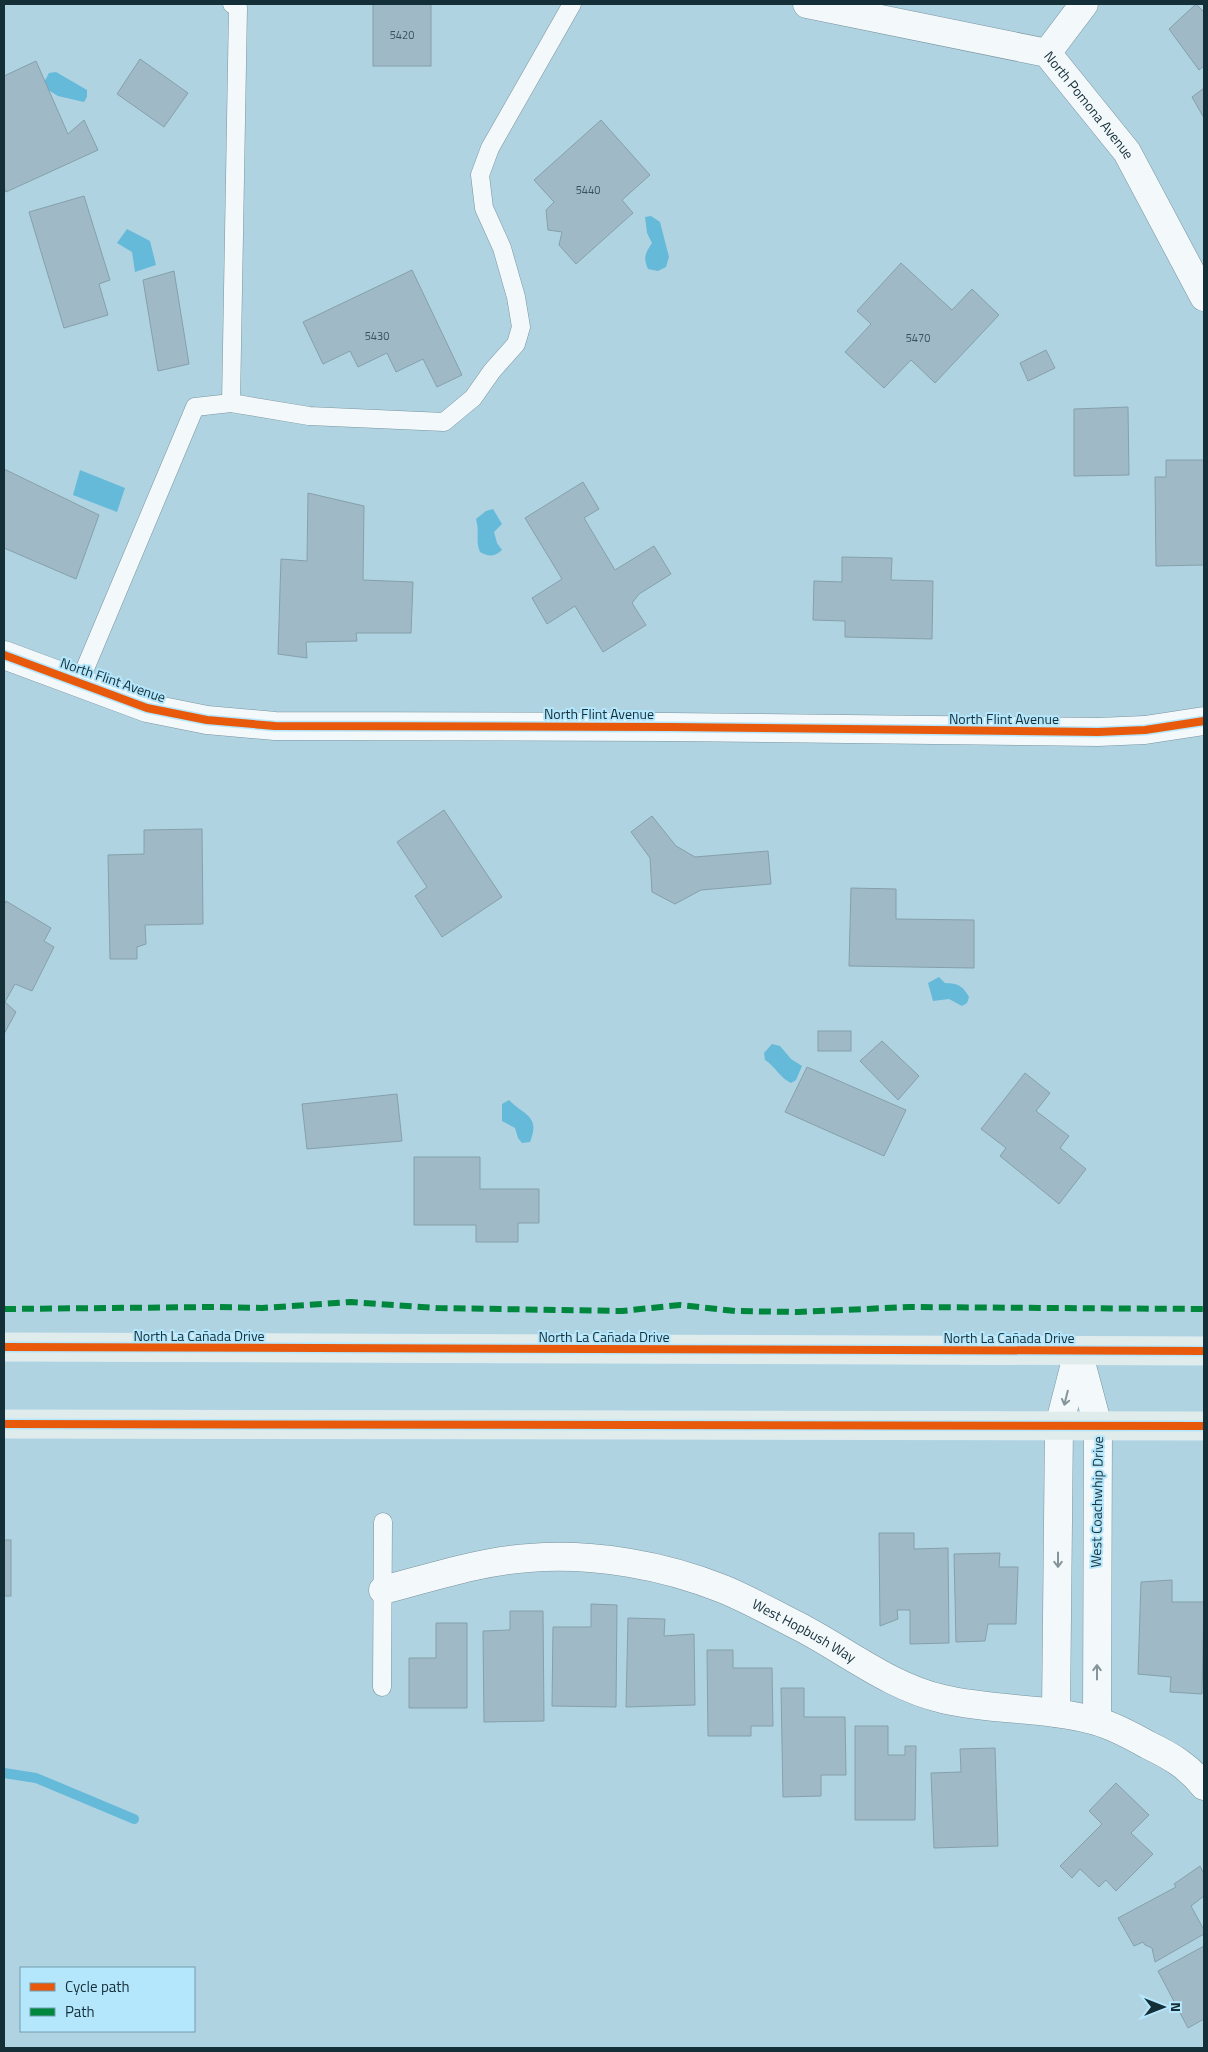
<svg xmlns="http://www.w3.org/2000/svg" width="1208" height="2052" viewBox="0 0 1208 2052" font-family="'Titillium Web',sans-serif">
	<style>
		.water { fill: #65b9d9 }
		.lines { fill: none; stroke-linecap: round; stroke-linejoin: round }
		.stream { stroke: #65b9d9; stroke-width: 10 }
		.building { fill: #9fbac6; stroke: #84a0ab }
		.lane-casing { stroke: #78949f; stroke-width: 19 }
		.street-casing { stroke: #78949f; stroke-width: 29 }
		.primary-casing { stroke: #dbebf2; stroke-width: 29 }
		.lane { stroke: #f3f8fb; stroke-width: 18 }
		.street { stroke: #f3f8fb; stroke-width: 28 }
		.primary { stroke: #e0eceb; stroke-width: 28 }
		.quiet { stroke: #00873e; stroke-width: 6; stroke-dasharray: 12 6; stroke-linecap: butt }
		.cycleway-casing { stroke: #b5e7fc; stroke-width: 11 }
		.cycleway { stroke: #e8590c; stroke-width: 8 }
		.oneway { stroke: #84949a }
		.labels { text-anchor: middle; stroke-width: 4; stroke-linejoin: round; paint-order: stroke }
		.number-label { font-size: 11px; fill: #38525c }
		.street-label { font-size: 14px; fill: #152f39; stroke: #b5e7fc }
	</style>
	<rect width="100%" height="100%" fill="#b0d3e2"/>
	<g class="water">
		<path d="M56 72 87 90V97L84 102 58 96 42 86 49 73Z"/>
		<path d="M651 216 660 222 669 257 666 267 658 271 648 269C643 258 645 253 652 243L647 233 645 217Z"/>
		<path d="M127 229 150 241 156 265 135 272 132 252 117 243Z"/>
		<path d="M80 470 125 488 117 512 73 495Z"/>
		<path d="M493 509 502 524 494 532 497 543 502 550C494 557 489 557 480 552 475 540 480 533 476 519L486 511Z"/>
		<path d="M939 977 945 983C958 983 963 986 969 997L967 1003 962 1006 949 999 933 1001 928 983Z"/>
		<path d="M772 1044 780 1046 791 1059 802 1066 796 1080 791 1083C780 1078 775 1066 765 1060L764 1053Z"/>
		<path d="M509 1100C523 1115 541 1115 530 1142L522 1143 518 1138 515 1128 502 1121V1104Z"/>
	</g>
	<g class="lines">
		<path class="stream" d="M4 1773 36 1778 134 1819"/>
	</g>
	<g class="building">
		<rect x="373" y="4" width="58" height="62"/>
		<path d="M1196 4 1204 12V66L1199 70 1169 29Z"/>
		<path d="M140 59 188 93 164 127 117 94Z"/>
		<path d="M36 61 68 134 84 120 98 150 6 192 4 187V76Z"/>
		<path d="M1204 88V118L1192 97Z"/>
		<path d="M601 120 650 175 622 200 633 213 576 264 559 245 562 232 548 230 546 210 554 202 534 180Z"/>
		<path d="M84 196 110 280 99 284 108 315 64 328 29 212Z"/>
		<path d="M901 263 952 310 972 289 999 315 935 383 911 360 884 388 845 352 871 324 857 311Z"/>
		<path d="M412 270 462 375 437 387 423 359 396 372 387 353 358 367 350 351 323 364 303 322Z"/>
		<path d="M174 271 189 364 158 371 143 280Z"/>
		<path d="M1046 350 1055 368 1028 381 1020 363Z"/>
		<path d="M1128 407 1129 475 1074 476V409Z"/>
		<path d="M1166 460H1204V565L1156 566 1155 477H1166Z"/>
		<path d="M4 469 99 515 76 579 4 548Z"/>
		<path d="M583 482 599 509 584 518 615 570 654 546 671 574 639 594 632 603 646 625 603 652 575 606 547 624 532 598 562 579 525 518Z"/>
		<path d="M308 493 364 506 363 580 413 582 411 633H356L357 641 306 642 307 658 278 654 281 559 307 561Z"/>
		<path d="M842 557 892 558 891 580 933 581 932 639 845 637V621L813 620 814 581 842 582Z"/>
		<path d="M444 810 502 897 442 937 415 896 427 887 397 842Z"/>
		<path d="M652 816 676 846 695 857 768 851 771 884 701 890 675 904 652 892 650 858 631 832Z"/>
		<path d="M202 829 203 924 145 925 146 944 137 947V959H110L108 855 144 854V830Z"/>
		<path d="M851 888 896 889V919L974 920V968L849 966Z"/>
		<path d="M6 901 51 928 44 941 54 947 32 991 15 984 5 1002 16 1012 4 1034V905Z"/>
		<rect x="818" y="1031" width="33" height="20"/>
		<path d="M882 1041 919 1076 898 1100 860 1061Z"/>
		<path d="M807 1067 906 1110 884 1156 785 1112Z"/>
		<path d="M1025 1073 1050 1093 1036 1111 1069 1136 1060 1148 1086 1169 1059 1204 1000 1156 1006 1148 981 1129Z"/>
		<path d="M397 1094 402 1141 307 1149 302 1104Z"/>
		<path d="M414 1157H480V1189H539V1223H518V1242H476V1225H414Z"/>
		<path d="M879 1533H914V1549L948 1548 949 1643 910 1644V1610H897L898 1619 880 1626Z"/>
		<rect x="4" y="1540" width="7" height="56"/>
		<path d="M1000 1553 999 1567H1018L1016 1624H988L985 1641 956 1642 954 1554Z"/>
		<path d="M1172 1580V1602H1204L1202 1694 1170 1692 1171 1677 1138 1674 1141 1582Z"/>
		<path d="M591 1604 617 1605 616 1707 552 1706 553 1627H591Z"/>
		<path d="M510 1611H543L544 1721 484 1722 483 1631 510 1630Z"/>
		<path d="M628 1618 665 1619 664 1636 694 1634 695 1705 626 1707Z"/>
		<path d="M436 1623H467V1708H409V1658H436Z"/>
		<path d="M707 1650H733V1668H772L773 1726H751V1736H708Z"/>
		<path d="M781 1688H804V1717H845L846 1775H821V1796L783 1797Z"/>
		<path d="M855 1726H888V1755H905V1746H916L915 1820H855Z"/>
		<path d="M995 1748 998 1846 934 1848 931 1773 961 1772 960 1749Z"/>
		<path d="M1116 1783 1149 1815 1131 1833 1153 1854 1116 1891 1106 1880 1099 1887 1080 1869 1072 1878 1060 1866 1102 1824 1089 1811Z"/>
		<path d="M1200 1866 1204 1874V1896L1191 1906 1204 1930V1934L1155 1962 1152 1948 1145 1945 1143 1942 1134 1946 1118 1918 1176 1887 1174 1884Z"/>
		<path d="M1204 1946V2019L1188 2028 1158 1971Z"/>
	</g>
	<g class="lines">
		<defs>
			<g id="lane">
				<path d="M231 403 238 8 232 4"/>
				<path d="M79 683 195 407 231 403 309 416 444 422 473 398 492 371 516 344 521 327 516 297 502 248 484 208 480 175 490 148 572 4"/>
				<path d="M382 1687 383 1522"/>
			</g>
			<g id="street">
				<path id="s1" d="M807 4 1047 53 1127 152 1204 297"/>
				<path d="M1047 53 1084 4"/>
				<path d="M4 655 147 708 207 720 275 726 670 727 1098 732 1145 730 1204 721"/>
				<path d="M1078 1351 1098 1426 1097 1721"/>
				<path id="s2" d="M383 1590C430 1578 480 1561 529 1558 594 1553 663 1565 723 1589 750 1600 776 1615 802 1628 849 1653 891 1687 943 1699 993 1711 1046 1707 1096 1721 1114 1726 1132 1736 1148 1745 1171 1756 1188 1766 1204 1786"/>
				<path d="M1056 1713 1059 1426 1078 1352"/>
			</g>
			<g id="primary">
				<path d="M4 1347 1204 1351"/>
				<path d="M4 1424 1204 1426"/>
			</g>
		</defs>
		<use href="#lane" class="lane-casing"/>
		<use href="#street" class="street-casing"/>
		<use href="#primary" class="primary-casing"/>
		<use href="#lane" class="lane"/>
		<use href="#street" class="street"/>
		<use href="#primary" class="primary"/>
		<path class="quiet" d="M4 1309 215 1307 262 1308 351 1302 437 1308 622 1311 680 1305 735 1311 798 1312 909 1307 1204 1309"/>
		<defs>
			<g id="cycleway">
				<path d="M4 655 147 708 207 720 275 726 670 727 1098 732 1145 730 1204 721"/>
				<path d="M4 1347 1204 1351"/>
				<path d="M4 1424 1204 1426"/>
			</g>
		</defs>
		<use href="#cycleway" class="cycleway-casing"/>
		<use href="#cycleway" class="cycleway"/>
	</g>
	<defs><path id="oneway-shaft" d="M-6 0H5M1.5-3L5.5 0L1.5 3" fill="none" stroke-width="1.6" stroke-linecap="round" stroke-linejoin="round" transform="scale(1.25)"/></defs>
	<g class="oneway">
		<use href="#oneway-shaft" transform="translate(1066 1398) rotate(104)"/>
		<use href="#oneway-shaft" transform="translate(1058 1560) rotate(90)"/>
		<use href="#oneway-shaft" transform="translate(1097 1672) rotate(-90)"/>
	</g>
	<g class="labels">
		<g class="number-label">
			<text x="402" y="39">5420</text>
			<text x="588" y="194">5440</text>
			<text x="377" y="340">5430</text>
			<text x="918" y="342">5470</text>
		</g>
		<g class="street-label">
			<text dy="5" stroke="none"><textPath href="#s1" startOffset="312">North Pomona Avenue</textPath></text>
			<text transform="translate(113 680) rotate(19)" y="5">North Flint Avenue</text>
			<text x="599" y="719">North Flint Avenue</text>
			<text x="1004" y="724">North Flint Avenue</text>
			<text x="199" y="1341">North La Cañada Drive</text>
			<text x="604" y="1342">North La Cañada Drive</text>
			<text x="1009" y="1343">North La Cañada Drive</text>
			<text transform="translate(1097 1502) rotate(-89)" y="5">West Coachwhip Drive</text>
			<text dy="5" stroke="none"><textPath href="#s2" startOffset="439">West Hopbush Way</textPath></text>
		</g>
	</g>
	<rect width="1208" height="2052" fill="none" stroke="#152f39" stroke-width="10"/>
	<rect x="20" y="1967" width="175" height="65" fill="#b5e7fc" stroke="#759dae"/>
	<rect x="30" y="1983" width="25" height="8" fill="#e8590c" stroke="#759dae"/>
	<text x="65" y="1992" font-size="15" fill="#152f39">Cycle path</text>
	<rect x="30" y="2008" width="25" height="8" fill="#00873e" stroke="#759dae"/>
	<text x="65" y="2017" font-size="15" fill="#152f39">Path</text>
	<g transform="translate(1163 2007) rotate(90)" stroke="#b5e7fc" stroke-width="4" paint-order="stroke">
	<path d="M0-4L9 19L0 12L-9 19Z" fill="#152f39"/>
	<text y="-8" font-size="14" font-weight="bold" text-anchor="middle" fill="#152f39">N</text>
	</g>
</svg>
